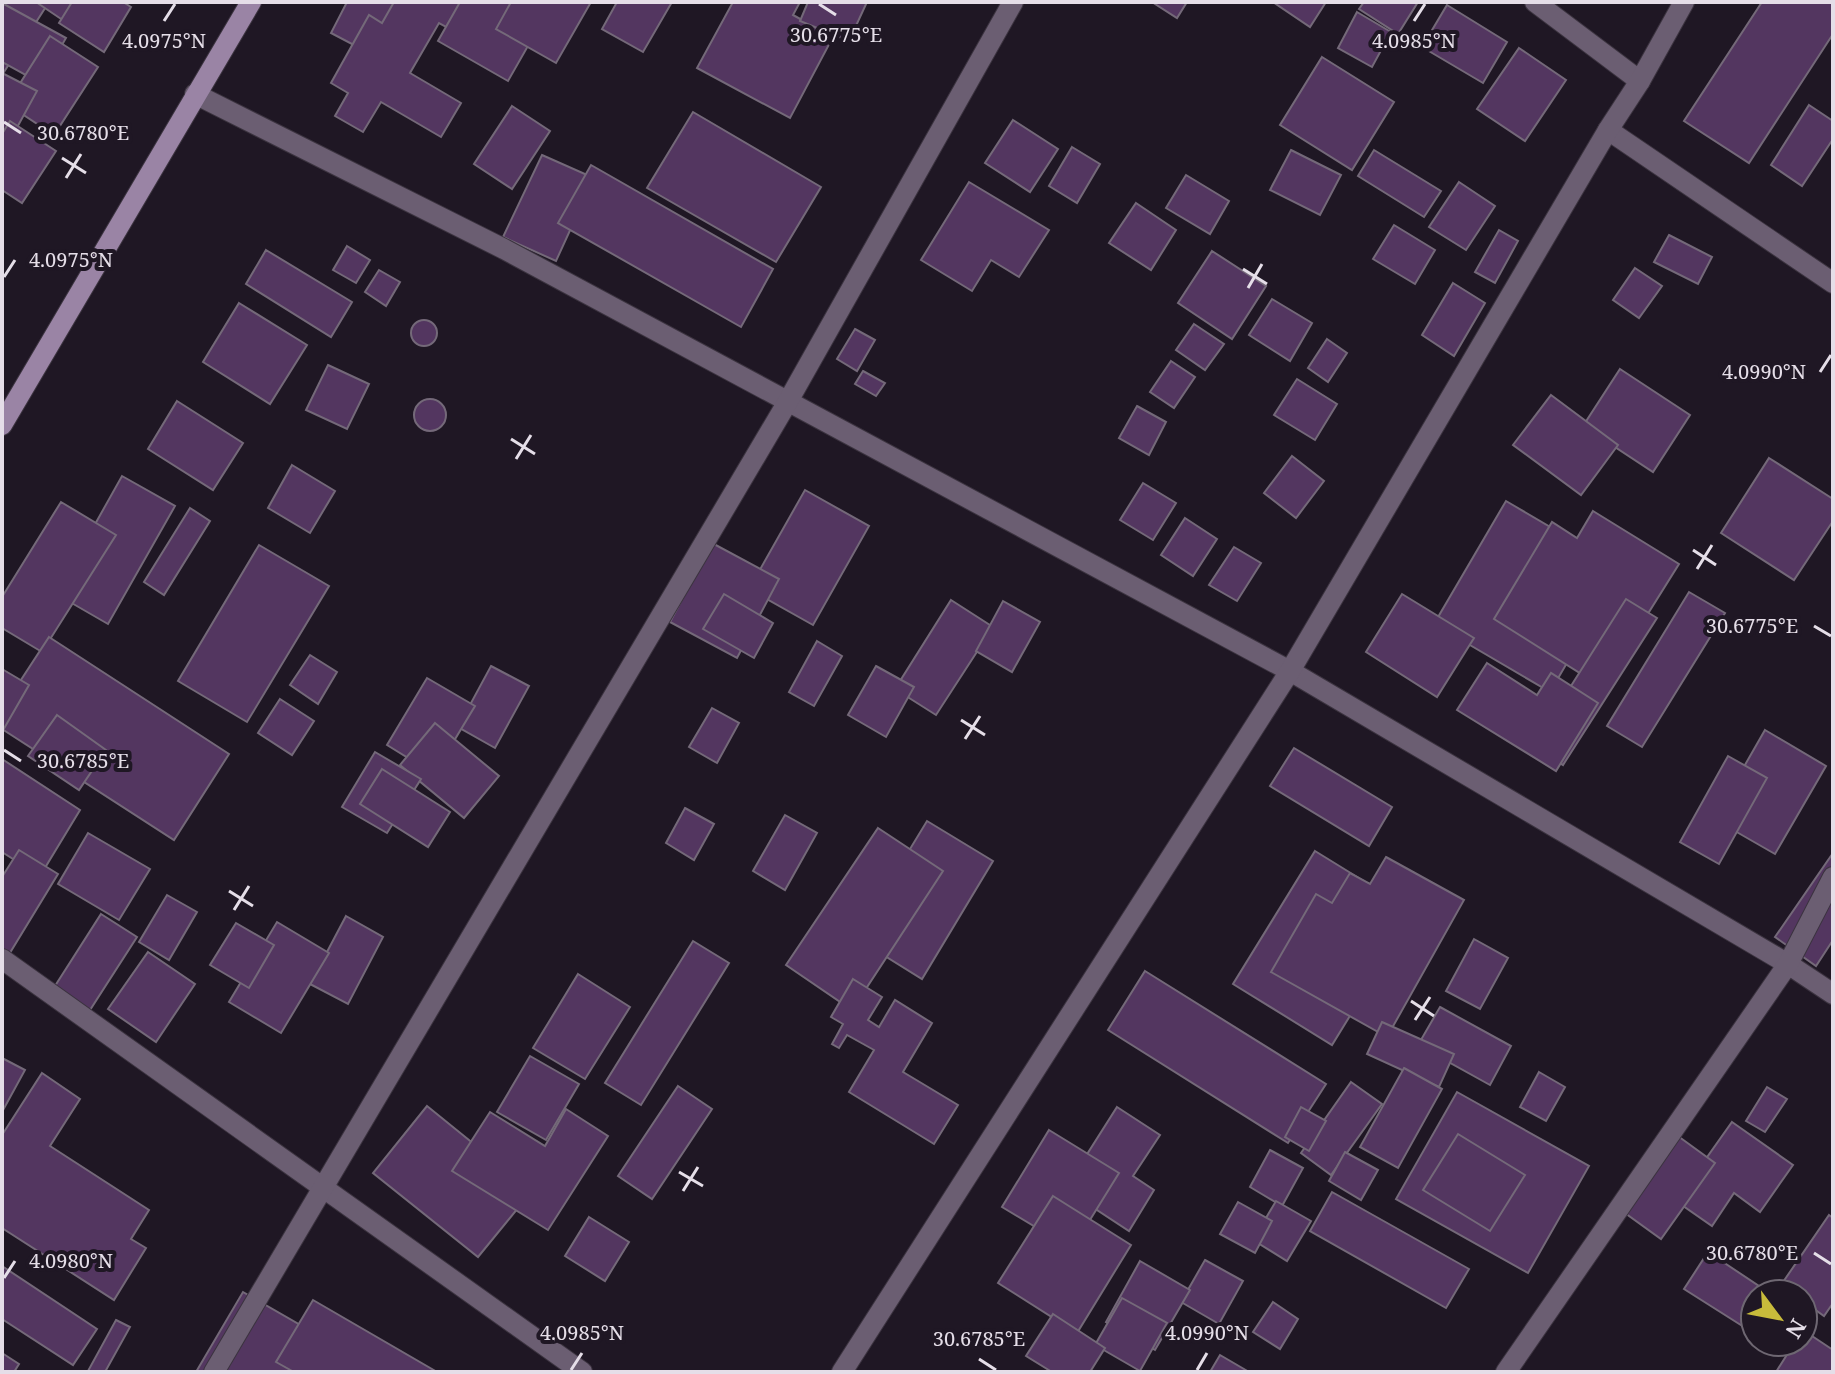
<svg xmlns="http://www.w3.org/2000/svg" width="1835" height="1374" viewBox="0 0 1835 1374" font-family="'Noto Serif',serif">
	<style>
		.building { fill: #533660; stroke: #746979; stroke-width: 2 }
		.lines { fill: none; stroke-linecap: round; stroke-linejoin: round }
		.street-casing { stroke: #3b333f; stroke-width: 22 }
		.secondary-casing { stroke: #3b333f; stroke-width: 22 }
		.street { stroke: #6b5e72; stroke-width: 20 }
		.secondary { stroke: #9a84a5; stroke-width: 20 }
		.ticks { fill: none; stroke: #e5dee8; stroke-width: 3 }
		.ticks-label { font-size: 20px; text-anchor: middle; fill: #e5dee8; stroke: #1f1724; stroke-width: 8; stroke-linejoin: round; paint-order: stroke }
	</style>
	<rect width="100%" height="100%" fill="#1f1724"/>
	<g class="building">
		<path d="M2 2H49L2 75Z"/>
		<path d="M36 2H87L70 25Z"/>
		<path d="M72 2H123L131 7 104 52 59 23Z"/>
		<path d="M347 2H444L407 73 331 33Z"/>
		<path d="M394 2H483L463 36 439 23 410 73 461 103 441 137 381 102 363 132 335 116 348 93 331 83 369 15 382 23Z"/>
		<path d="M460 2H553L508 81 438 41Z"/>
		<path d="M511 2H591L556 63 496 29Z"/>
		<path d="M617 2H672L643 52 602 29Z"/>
		<path d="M733 2H800L793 15 833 37 790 118 697 68Z"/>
		<path d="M808 2H867L849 41 800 21Z"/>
		<path d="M1152 2H1187L1177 18Z"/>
		<path d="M1273 2H1326L1310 27Z"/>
		<path d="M1364 2H1418L1398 34 1359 9Z"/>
		<path d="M1762 2H1833V34L1749 163 1684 121Z"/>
		<path d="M2 3 66 38 40 83 2 62Z"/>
		<path d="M1447 5 1507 42 1483 83 1422 47Z"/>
		<path d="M1357 12 1391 32 1372 67 1338 48Z"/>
		<path d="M50 36 98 67 54 135 7 104Z"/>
		<path d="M1519 48 1566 80 1525 141 1477 109Z"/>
		<path d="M1322 57 1394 102 1352 170 1280 125Z"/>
		<path d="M2 73 37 91 2 155Z"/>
		<path d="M1809 105 1833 121V139L1802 186 1771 165Z"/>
		<path d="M512 106 550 131 512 189 474 164Z"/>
		<path d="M693 112 821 187 776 262 647 188Z"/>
		<path d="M1013 120 1058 149 1030 192 985 163Z"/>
		<path d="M10 121 56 151 22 203 2 190V134Z"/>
		<path d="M1072 147 1100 164 1077 203 1049 186Z"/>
		<path d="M1291 150 1341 175 1320 215 1270 190Z"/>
		<path d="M1374 150 1441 191 1424 217 1358 176Z"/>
		<path d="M542 155 594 178 556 261 503 237Z"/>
		<path d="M591 165 773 269 741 327 558 223Z"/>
		<path d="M1186 175 1229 201 1210 234 1166 208Z"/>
		<path d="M969 182 1049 230 1019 277 991 260 972 291 921 260Z"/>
		<path d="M1459 182 1495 206 1466 250 1429 227Z"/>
		<path d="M1136 203 1176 230 1151 270 1109 243Z"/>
		<path d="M1394 225 1435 250 1415 284 1373 259Z"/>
		<path d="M1499 230 1518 241 1495 283 1475 272Z"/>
		<path d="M1669 235 1712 257 1698 284 1654 262Z"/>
		<path d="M347 246 370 260 356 283 333 270Z"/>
		<path d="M266 250 352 302 331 337 246 284Z"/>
		<path d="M1212 251 1266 286 1232 339 1178 303Z"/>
		<path d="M1635 268 1662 286 1639 318 1613 300Z"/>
		<path d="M379 270 400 282 386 306 365 292Z"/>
		<path d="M1453 283 1485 303 1454 356 1422 335Z"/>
		<path d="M1272 299 1312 323 1290 361 1249 335Z"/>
		<path d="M239 303 307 345 270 404 203 362Z"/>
		<circle cx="424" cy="333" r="13"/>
		<path d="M1194 324 1224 344 1205 370 1176 350Z"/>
		<path d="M855 329 875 340 857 371 837 359Z"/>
		<path d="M1327 339 1347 353 1328 382 1308 368Z"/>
		<path d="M1171 361 1195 377 1174 408 1150 392Z"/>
		<path d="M328 365 369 384 347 429 306 410Z"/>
		<path d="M1620 369 1690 415 1653 472 1583 426Z"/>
		<path d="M863 371 885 383 876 396 855 384Z"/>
		<path d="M1297 379 1337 404 1315 440 1274 415Z"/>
		<path d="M1551 395 1618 445 1581 495 1513 445Z"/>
		<circle cx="430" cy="415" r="16"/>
		<path d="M177 401 243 443 213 490 148 449Z"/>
		<path d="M1137 406 1166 422 1149 455 1119 438Z"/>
		<path d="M1292 456 1324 481 1296 518 1264 493Z"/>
		<path d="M1769 458 1833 499V521L1794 580 1721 533Z"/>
		<path d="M292 465 335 491 310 533 268 508Z"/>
		<path d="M122 476 175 506 108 624 56 594Z"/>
		<path d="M1143 483 1176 503 1153 540 1120 520Z"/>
		<path d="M805 490 869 526 813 625 749 589Z"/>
		<path d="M1506 501 1622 569 1550 692 1434 624Z"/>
		<path d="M61 502 116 535 42 652 2 628V597Z"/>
		<path d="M190 508 210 521 164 595 144 582Z"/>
		<path d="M1593 511 1679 564 1602 687 1494 619 1552 522 1577 538Z"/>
		<path d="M1185 518 1217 539 1193 576 1161 555Z"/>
		<path d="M712 543 779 579 737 658 670 622Z"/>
		<path d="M259 545 329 586 247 722 178 681Z"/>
		<path d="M1234 547 1261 563 1237 601 1209 585Z"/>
		<path d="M1689 592 1725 613 1642 747 1607 726Z"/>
		<path d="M724 594 773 623 754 658 703 629Z"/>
		<path d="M1402 594 1474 638 1437 697 1366 652Z"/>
		<path d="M1626 599 1657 618 1563 765 1533 746Z"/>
		<path d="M951 600 993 627 936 715 895 689Z"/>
		<path d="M1003 601 1040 622 1012 672 976 651Z"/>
		<path d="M49 637 229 754 174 840 2 729V709Z"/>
		<path d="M817 641 842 656 814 706 789 692Z"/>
		<path d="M310 655 337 672 318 704 290 685Z"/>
		<path d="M1487 663 1537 695 1551 673 1598 703 1556 771 1457 710Z"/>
		<path d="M491 666 529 686 495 748 458 727Z"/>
		<path d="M876 666 914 687 886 737 848 715Z"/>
		<path d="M2 669 29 685 2 732Z"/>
		<path d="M427 678 475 706 434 774 387 745Z"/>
		<path d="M280 699 314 721 292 755 258 733Z"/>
		<path d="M712 708 739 723 717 763 689 747Z"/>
		<path d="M57 715 106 750 79 790 28 756Z"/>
		<path d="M435 723 499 776 464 818 400 765Z"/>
		<path d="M1765 730 1826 766 1775 854 1714 819Z"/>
		<path d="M1294 748 1392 807 1369 846 1270 786Z"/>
		<path d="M375 752 421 779 387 833 342 807Z"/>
		<path d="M1728 756 1767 778 1719 864 1680 842Z"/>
		<path d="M2 759 80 810 40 876 2 852Z"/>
		<path d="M382 769 450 812 428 847 360 804Z"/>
		<path d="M685 808 714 824 694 860 666 843Z"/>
		<path d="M785 815 817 833 785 890 753 871Z"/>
		<path d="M927 821 993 861 922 979 856 938Z"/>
		<path d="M878 828 943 871 852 1010 786 965Z"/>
		<path d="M88 833 150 869 119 920 58 884Z"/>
		<path d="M19 850 58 874 8 956 2 952V877Z"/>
		<path d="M1315 851 1414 912 1332 1045 1233 984Z"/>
		<path d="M1833 853V940L1816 966 1775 937Z"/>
		<path d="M1386 857 1464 900 1387 1037 1271 972 1316 894 1332 903 1350 873 1370 884Z"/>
		<path d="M167 895 197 912 169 960 139 942Z"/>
		<path d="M101 914 137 937 90 1010 55 986Z"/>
		<path d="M346 916 383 937 348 1004 310 984Z"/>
		<path d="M277 922 329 953 281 1033 229 1002Z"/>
		<path d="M236 923 274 945 249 988 210 965Z"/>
		<path d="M1474 939 1508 958 1480 1009 1446 991Z"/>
		<path d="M693 941 729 963 641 1105 605 1083Z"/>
		<path d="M148 952 195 984 156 1042 108 1009Z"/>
		<path d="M1145 971 1326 1084 1288 1143 1108 1030Z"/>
		<path d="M578 974 630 1007 585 1079 533 1048Z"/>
		<path d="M853 979 882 997 868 1020 879 1027 895 1000 932 1023 903 1072 958 1105 934 1144 849 1092 874 1050 847 1035 839 1048 832 1044 843 1024 831 1017Z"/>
		<path d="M1440 1007 1511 1046 1490 1085 1418 1045Z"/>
		<path d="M1382 1022 1454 1054 1439 1087 1367 1054Z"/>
		<path d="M530 1056 579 1084 546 1140 497 1112Z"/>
		<path d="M2 1058 25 1070 2 1112Z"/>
		<path d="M1404 1068 1442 1089 1398 1168 1360 1147Z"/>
		<path d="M1539 1072 1565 1087 1546 1121 1520 1107Z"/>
		<path d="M42 1073 80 1099 50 1146 149 1210 131 1239 146 1248 114 1300 2 1228V1135Z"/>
		<path d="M1351 1082 1382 1104 1331 1175 1301 1153Z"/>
		<path d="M678 1086 712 1109 652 1199 618 1176Z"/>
		<path d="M1767 1087 1787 1099 1765 1132 1746 1121Z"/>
		<path d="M1457 1092 1589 1166 1528 1273 1396 1199Z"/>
		<path d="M427 1106 532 1191 478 1257 373 1173Z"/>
		<path d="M1117 1107 1160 1135 1133 1176 1154 1190 1129 1231 1065 1189Z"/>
		<path d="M1301 1107 1326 1121 1309 1151 1285 1137Z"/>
		<path d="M566 1109 608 1136 548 1230 452 1171 490 1112 545 1146Z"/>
		<path d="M1732 1122 1793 1165 1760 1212 1734 1193 1712 1226 1676 1201Z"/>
		<path d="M1049 1130 1119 1173 1072 1249 1002 1207Z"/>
		<path d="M1671 1131 1715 1163 1661 1239 1618 1208Z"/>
		<path d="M1458 1134 1525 1175 1490 1231 1423 1190Z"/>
		<path d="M1270 1150 1303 1168 1282 1206 1250 1187Z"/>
		<path d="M1345 1152 1378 1170 1361 1200 1329 1181Z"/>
		<path d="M1332 1192 1469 1269 1446 1308 1310 1231Z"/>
		<path d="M1053 1196 1131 1245 1077 1333 998 1283Z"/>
		<path d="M1276 1201 1311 1221 1287 1261 1253 1240Z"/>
		<path d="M1238 1202 1272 1221 1255 1253 1220 1234Z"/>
		<path d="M1829 1215 1833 1218V1303L1824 1316 1803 1301V1294H1793L1781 1285Z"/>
		<path d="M589 1217 629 1242 605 1281 565 1256Z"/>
		<path d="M1708 1252 1771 1294H1755V1334L1684 1289Z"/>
		<path d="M1205 1260 1243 1281 1219 1324 1181 1302Z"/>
		<path d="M1140 1261 1190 1290 1155 1350 1106 1322Z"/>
		<path d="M2 1266 97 1329 73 1365 2 1319Z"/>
		<path d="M243 1292 382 1372H196Z"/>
		<path d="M1122 1298 1167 1323 1140 1371 1095 1345Z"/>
		<path d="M313 1300 437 1372H294L276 1362Z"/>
		<path d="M1273 1302 1298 1319 1280 1349 1253 1332Z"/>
		<path d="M1053 1314 1105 1348 1090 1372H1052L1026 1356Z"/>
		<path d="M116 1320 130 1327 105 1372 88 1371Z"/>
		<path d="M1803 1330 1833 1350V1372H1776L1795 1342H1803Z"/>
		<path d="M2 1353 19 1364 14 1372H2Z"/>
		<path d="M1220 1355 1249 1372H1210Z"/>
	</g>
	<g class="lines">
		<defs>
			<g id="street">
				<path d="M1535 2 1640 81"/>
				<path d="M195 94 504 249 1290 671 1788 964 1833 994"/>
				<path d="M1608 130 1833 283"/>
				<path d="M2 959 582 1372"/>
				<path d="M214 1372 787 403 1013 2"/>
				<path d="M842 1372 1290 671 1608 130 1640 81 1684 2"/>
				<path d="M1506 1372 1788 964 1833 877"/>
			</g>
			<path id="secondary" d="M2 425 251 2"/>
		</defs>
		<use href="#street" class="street-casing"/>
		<use href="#secondary" class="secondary-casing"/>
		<use href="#street" class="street"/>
		<use href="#secondary" class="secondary"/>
	</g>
	<path class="ticks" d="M819 4 836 15M164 21 175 4M1414 21 1425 4M4 122 21 133M62 158 86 173M66 178 81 154M1243 269 1267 284M4 277 15 260M1248 288 1262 264M1820 372 1831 355M511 439 535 454M516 459 531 435M1693 550 1716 565M1697 569 1712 545M1814 626 1831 636M961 720 985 735M965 739 980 716M4 750 21 761M229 891 253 906M234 910 249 886M1411 1001 1434 1016M1415 1020 1430 997M679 1172 703 1186M683 1191 698 1167M1814 1253 1831 1264M4 1278 15 1261M979 1359 996 1370M571 1370 582 1353M1197 1370 1207 1353"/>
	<g class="ticks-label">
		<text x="836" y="42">30.6775°E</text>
		<text x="164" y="48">4.0975°N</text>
		<text x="1414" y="48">4.0985°N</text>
		<text x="83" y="140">30.6780°E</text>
		<text x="71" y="267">4.0975°N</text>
		<text x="1764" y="379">4.0990°N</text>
		<text x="1752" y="633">30.6775°E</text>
		<text x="83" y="768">30.6785°E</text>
		<text x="1752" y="1260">30.6780°E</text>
		<text x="71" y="1268">4.0980°N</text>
		<text x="582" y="1340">4.0985°N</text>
		<text x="1207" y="1340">4.0990°N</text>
		<text x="979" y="1346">30.6785°E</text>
	</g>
	<rect width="1835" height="1374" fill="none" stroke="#e5dee8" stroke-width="8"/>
	<g transform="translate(1779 1318) rotate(122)"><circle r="38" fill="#1f1724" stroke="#6e6772" stroke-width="2"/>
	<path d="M0-6L14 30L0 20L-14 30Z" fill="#c8bb3b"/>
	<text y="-12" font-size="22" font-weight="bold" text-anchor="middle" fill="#e5dee8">N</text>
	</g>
</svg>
